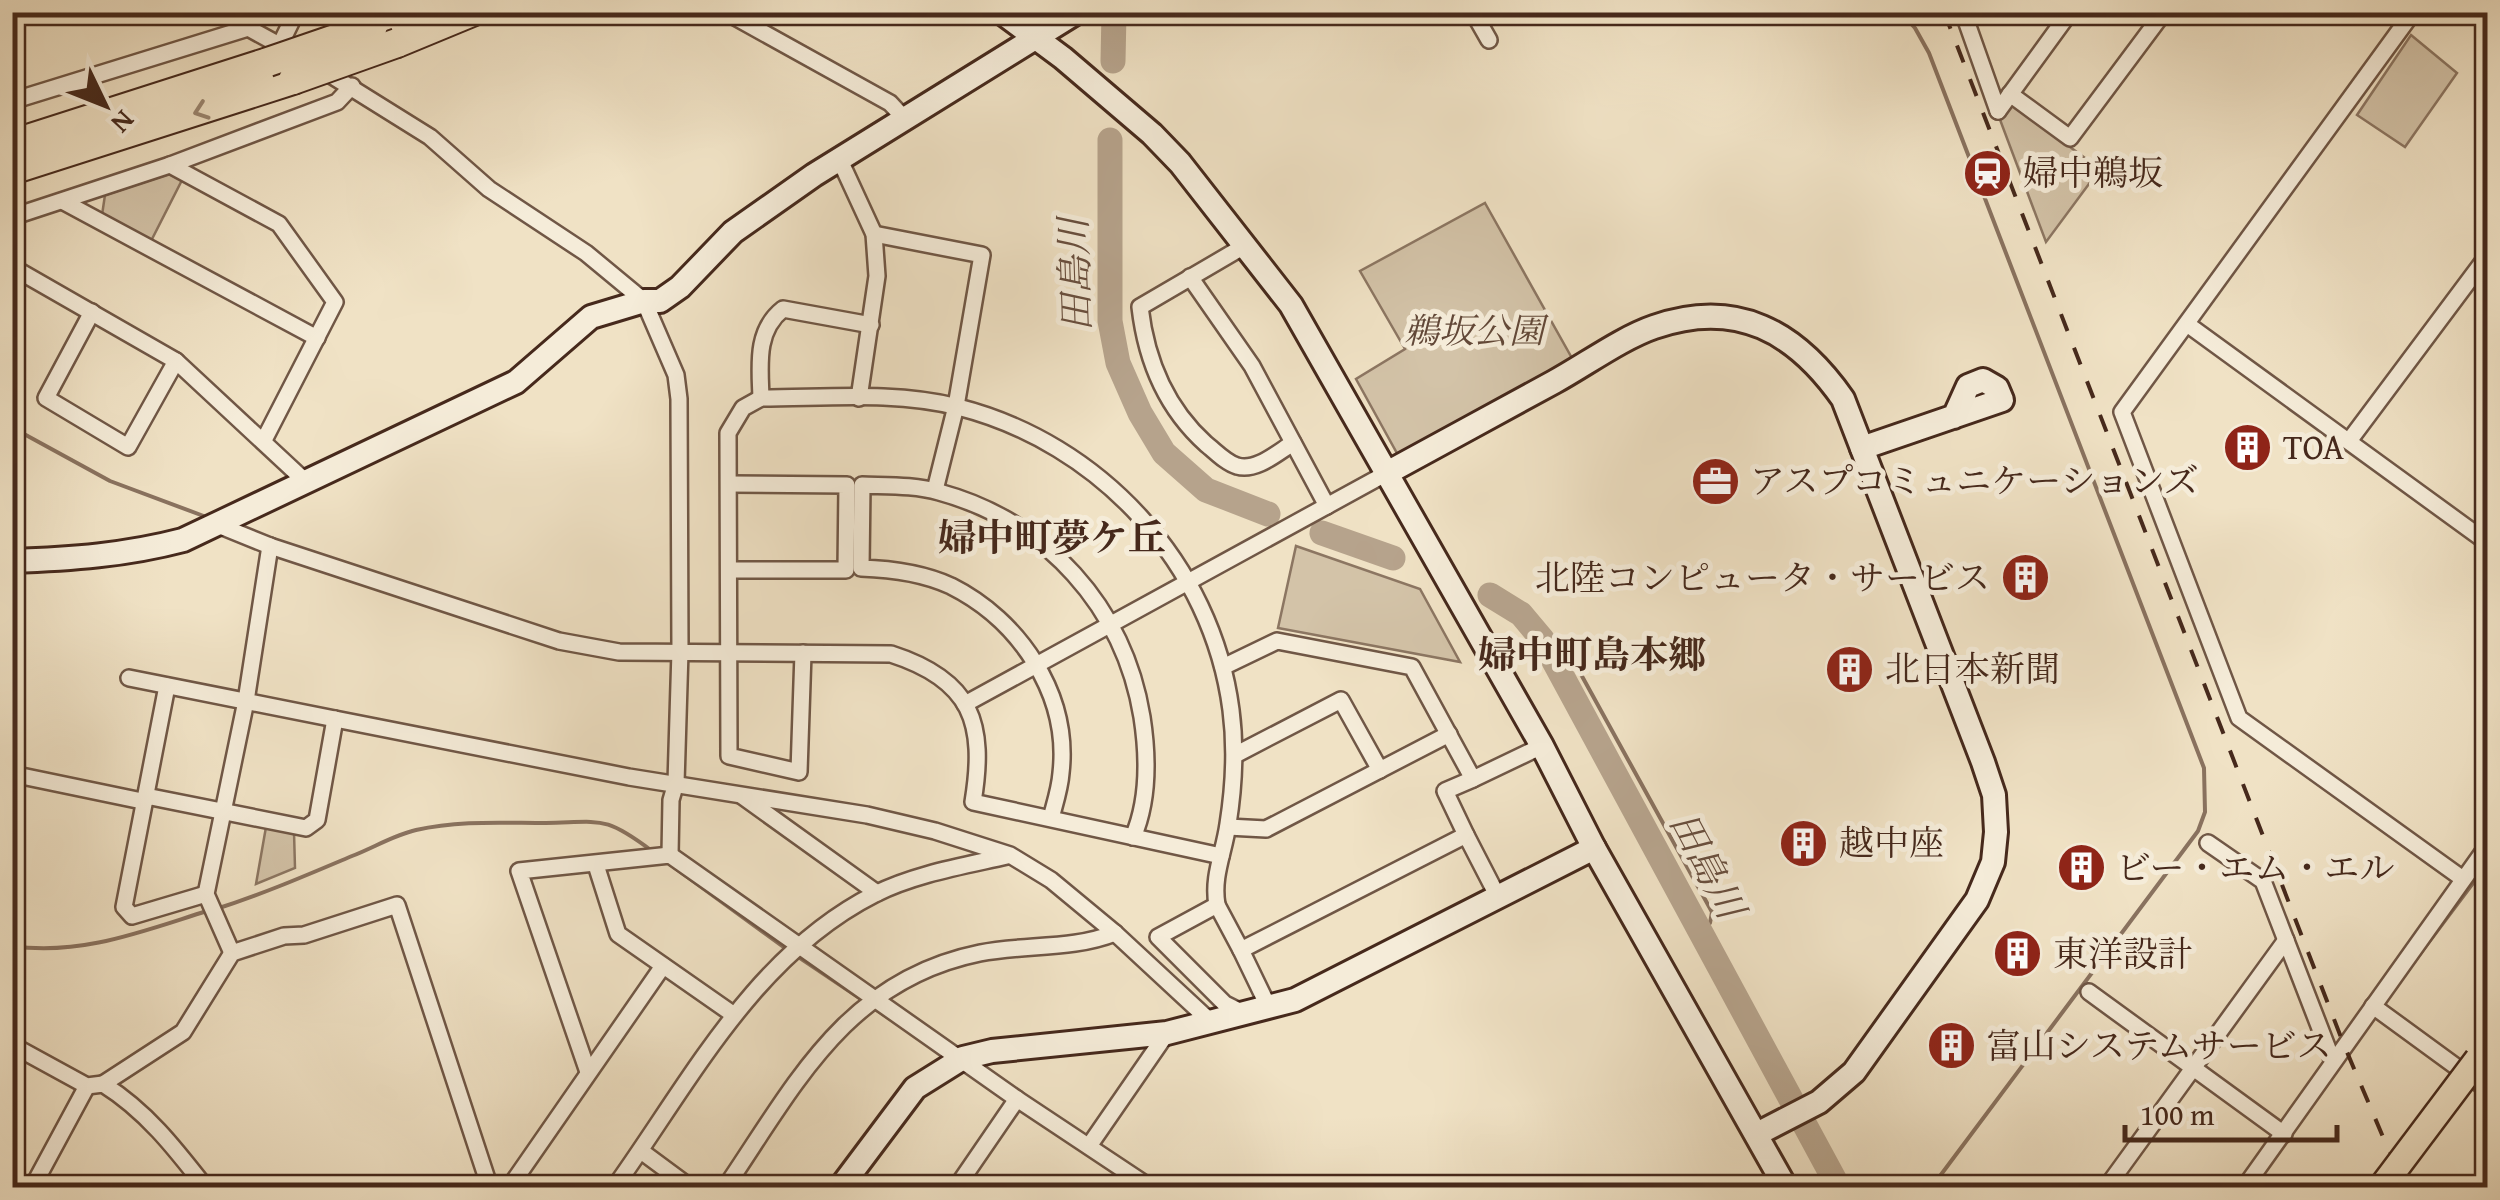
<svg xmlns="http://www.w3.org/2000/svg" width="2500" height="1200" viewBox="0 0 2500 1200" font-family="'Gentium Book Plus','Noto Serif JP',serif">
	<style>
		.green { fill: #d3c3a8; stroke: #8c7662; stroke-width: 2.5 }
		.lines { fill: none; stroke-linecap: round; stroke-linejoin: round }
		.stream { stroke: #89725f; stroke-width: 4 }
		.river { stroke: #b6a38c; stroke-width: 25 }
		.street-casing { stroke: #705746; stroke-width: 20 }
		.secondary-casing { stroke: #46291c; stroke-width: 28 }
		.highway-casing { stroke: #46291c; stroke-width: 32 }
		.street { stroke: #f5ecd9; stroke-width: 15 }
		.secondary { stroke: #f5ecd9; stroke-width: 22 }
		.highway { stroke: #f0e2c5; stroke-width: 28 }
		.rail { stroke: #46291c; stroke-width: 4; stroke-dasharray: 18 18; stroke-linecap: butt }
		.primary-bridge-casing { stroke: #46291c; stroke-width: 30; stroke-linecap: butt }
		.highway-bridge-casing { stroke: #46291c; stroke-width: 32; stroke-linecap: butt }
		.primary-bridge { stroke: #f0e2c5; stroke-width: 25 }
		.highway-bridge { stroke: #f0e2c5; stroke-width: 28 }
		.oneway { stroke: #9b8670 }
		.labels { text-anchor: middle; stroke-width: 10; stroke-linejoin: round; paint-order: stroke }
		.poi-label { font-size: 35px; fill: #46291c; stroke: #f5ecd9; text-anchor: start }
		.park-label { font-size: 35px; font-style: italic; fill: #624838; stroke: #f5ecd9 }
		.water-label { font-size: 38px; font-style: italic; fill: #684e3e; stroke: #f5ecd9 }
		.neighbourhood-label { font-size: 38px; font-weight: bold; fill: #46291c; stroke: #f5ecd9 }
	</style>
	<rect width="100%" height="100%" fill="#f0e2c5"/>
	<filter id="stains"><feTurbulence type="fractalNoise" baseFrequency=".002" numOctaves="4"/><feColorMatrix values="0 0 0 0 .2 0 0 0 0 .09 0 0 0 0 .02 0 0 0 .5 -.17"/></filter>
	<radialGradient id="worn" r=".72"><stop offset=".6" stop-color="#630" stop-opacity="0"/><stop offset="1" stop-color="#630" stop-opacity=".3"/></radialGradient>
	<g class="green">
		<path d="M2411 35 2457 73 2405 147 2357 115Z"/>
		<path d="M2010 103 2100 169 2046 242 1999 117Z"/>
		<path d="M169 174 182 180 151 241 102 215 105 195Z"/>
		<path d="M1485 203 1573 360 1398 455 1356 379 1405 349 1360 271Z"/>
		<path d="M1296 546 1420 589 1460 662 1278 628Z"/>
		<path d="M266 827 294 832 295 868 256 884Z"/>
	</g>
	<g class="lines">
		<g class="stream">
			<path d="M1900 12 1915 28 1929 53 2204 768 2205 812 2198 831 1931 1188"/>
			<path d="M12 424 24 434 110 481 209 518"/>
			<path d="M1546 645 1563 642 1567 649 1712 912 1710 923 1700 929"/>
			<path d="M664 860 789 951"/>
			<path d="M216 909C263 894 307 875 352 856 373 848 394 835 416 830 459 820 503 823 546 823 602 822 604 815 652 851"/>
			<path d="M12 946C81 956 143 931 207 911"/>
			<path d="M797 956 864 1001"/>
			<path d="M2404 975 2488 863"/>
			<path d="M872 1007 889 1018"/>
			<path d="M1095 1159 1136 1188"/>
		</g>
		<g class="river">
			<path d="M1113 61 1114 13"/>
			<path d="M1110 140V321L1118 363 1140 413 1164 453 1206 490 1268 514"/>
			<path d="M1322 533 1393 558"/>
			<path d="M1490 595 1521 614 1542 639 1839 1188"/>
		</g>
		<defs>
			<g id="street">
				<path d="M219 12 292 52"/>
				<path d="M726 12 890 103 904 118"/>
				<path d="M1473 12 1489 40"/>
				<path d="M1963 12 1998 111"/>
				<path d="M2413 12 2122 412 2239 718 2463 879"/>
				<path d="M280 45 296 12"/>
				<path d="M321 69 430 137 489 189 586 253 644 301 676 375 679 399 680 651 676 783 671 800 670 855"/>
				<path d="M2010 94 2070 138 2164 12"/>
				<path d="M12 101 248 28"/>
				<path d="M1998 111 2070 12"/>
				<path d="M836 162 844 169 874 234 877 276 859 398"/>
				<path d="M170 165 279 224 335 302 264 440"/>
				<path d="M64 202 317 338"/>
				<path d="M12 217 170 165 337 102 352 86"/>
				<path d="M874 234 982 255 956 406 935 490"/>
				<path d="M1246 245 1140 307C1146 359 1166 408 1206 444 1215 451 1226 463 1237 466 1256 472 1278 452 1293 443"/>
				<path d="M12 267 176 361 305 481"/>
				<path d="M1190 277 1252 366 1327 506"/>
				<path d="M92 312 46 398 128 447 176 361"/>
				<path d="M2187 324 2488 543"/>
				<path d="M761 398C760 366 755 331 783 309L871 325"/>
				<path d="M2349 441 2488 255"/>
				<path d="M218 525 270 546 559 641 619 652 891 654C972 680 986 723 973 802L1221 856"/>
				<path d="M730 570H846L847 485 730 484"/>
				<path d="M803 653 799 772 729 756 728 433 743 408 761 398C826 398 895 391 958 407 1100 443 1212 564 1231 710 1236 748 1234 786 1228 824 1224 853 1212 876 1217 905"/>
				<path d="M1223 667 1277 641 1412 667 1473 779 1542 746"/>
				<path d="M129 678 335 719"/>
				<path d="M167 686 124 907 132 916 206 894"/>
				<path d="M965 704 1387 473"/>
				<path d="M1235 755 1341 700 1380 770"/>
				<path d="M12 774 142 801 151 797 306 828 317 820 335 719 629 777 867 815 935 831 1010 855 1051 880 1115 933 1211 1022"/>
				<path d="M742 796 877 893"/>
				<path d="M1051 818C1055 803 1060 788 1061 773 1070 694 1019 620 951 586 923 573 892 569 861 568L862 485C887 486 915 485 939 492 1046 521 1124 607 1142 717 1148 756 1149 800 1133 837"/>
				<path d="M1228 827 1266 829 1449 734"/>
				<path d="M1466 835 1445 791 1473 779"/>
				<path d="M2208 843 2263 881 2333 1062"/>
				<path d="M596 865 618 934 734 1015"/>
				<path d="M1241 950 1269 1008"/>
				<path d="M232 953 206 894 246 701 270 546"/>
				<path d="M2089 992 2284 1134"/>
				<path d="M2373 1006 2488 1090"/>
				<path d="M1243 1013 1225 1004 1158 937 1217 905 1241 950 1466 835 1498 897"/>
				<path d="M12 1045 87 1086 103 1084C146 1111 174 1147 206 1188"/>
				<path d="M588 1072 519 871 670 855 1017 1099 1151 1188"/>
				<path d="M103 1084 183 1032 232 953 284 936 304 935 397 905 490 1188"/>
				<path d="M1089 1146 1167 1033"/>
				<path d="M641 1151 691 1188"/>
				<path d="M32 1188 87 1086"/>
				<path d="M509 1188 663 966"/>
				<path d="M614 1188C690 1082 754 955 875 894 915 874 963 866 1007 856"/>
				<path d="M725 1188C795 1085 846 980 980 953 1025 944 1072 950 1115 933"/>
				<path d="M956 1188 1017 1099"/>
				<path d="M2106 1188 2286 940"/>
				<path d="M2244 1188 2488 845"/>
			</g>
			<g id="secondary">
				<path d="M1001 12 1063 58 1152 134 1180 163 1291 305 1542 746 1594 848 1786 1188"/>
				<path d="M1862 448 2002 400 1997 388 1983 380 1968 386 1954 417"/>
				<path d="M1387 473C1443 443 1498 412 1554 382 1585 365 1622 338 1654 327 1737 298 1796 332 1843 399L1983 762 1994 795 1996 832 1993 862 1977 900 1854 1072 1819 1102 1757 1134"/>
				<path d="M12 561C71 559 126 555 183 540L516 382 591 317 644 301H660L680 287 733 232 814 175 1077 12"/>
				<path d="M840 1188 915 1088 963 1058 992 1051 1167 1033 1295 1000 1594 848"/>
			</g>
			<g id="highway">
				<path d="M373 26 406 12"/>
				<path d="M397 43 472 12"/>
				<path d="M12 144 268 62"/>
				<path d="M12 170 293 80"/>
			</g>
		</defs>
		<use href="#street" class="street-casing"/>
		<use href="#secondary" class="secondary-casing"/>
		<use href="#highway" class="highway-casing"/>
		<use href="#street" class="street"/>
		<use href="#secondary" class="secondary"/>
		<use href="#highway" class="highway"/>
		<path class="rail" d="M1944 12 2344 1045 2386 1144 2409 1188"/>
		<defs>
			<path id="primary-bridge" d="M2381 1188 2478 1059"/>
			<g id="highway-bridge">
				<path d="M268 62 373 26"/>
				<path d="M293 80 397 43"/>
			</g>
		</defs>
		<use href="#primary-bridge" class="primary-bridge-casing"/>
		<use href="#highway-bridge" class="highway-bridge-casing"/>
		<use href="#primary-bridge" class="primary-bridge"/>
		<use href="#highway-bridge" class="highway-bridge"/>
	</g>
	<defs><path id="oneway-chevron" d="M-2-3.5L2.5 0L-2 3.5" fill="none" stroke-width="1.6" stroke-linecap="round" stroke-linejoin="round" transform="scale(2.5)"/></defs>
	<use class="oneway" href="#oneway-chevron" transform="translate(201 111) rotate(161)"/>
	<defs>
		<symbol id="station-disc" viewBox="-11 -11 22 22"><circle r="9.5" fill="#8f2418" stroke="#f5ecd9"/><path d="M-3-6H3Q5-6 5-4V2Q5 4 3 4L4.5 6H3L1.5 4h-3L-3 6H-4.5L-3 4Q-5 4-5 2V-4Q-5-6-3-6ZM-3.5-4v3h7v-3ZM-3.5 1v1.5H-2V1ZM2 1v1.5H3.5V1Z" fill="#fff"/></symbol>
		<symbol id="building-disc" viewBox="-11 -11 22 22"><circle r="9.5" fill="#8f2418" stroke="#f5ecd9"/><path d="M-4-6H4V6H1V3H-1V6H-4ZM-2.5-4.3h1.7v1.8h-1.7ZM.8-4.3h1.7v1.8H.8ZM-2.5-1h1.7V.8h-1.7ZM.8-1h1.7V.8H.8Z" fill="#fff"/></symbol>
		<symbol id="office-disc" viewBox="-11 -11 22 22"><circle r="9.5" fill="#8f2418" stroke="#f5ecd9"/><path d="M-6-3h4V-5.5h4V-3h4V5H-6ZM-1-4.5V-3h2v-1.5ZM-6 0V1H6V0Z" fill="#fff"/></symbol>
	</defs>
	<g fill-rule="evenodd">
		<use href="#station-disc" x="1960" y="146" width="55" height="55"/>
		<use href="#building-disc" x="2220" y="420" width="55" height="55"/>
		<use href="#office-disc" x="1688" y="454" width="55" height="55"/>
		<use href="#building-disc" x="1998" y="550" width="55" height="55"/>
		<use href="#building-disc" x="1822" y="642" width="55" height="55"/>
		<use href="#building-disc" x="1776" y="816" width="55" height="55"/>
		<use href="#building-disc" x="2054" y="840" width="55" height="55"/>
		<use href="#building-disc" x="1990" y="926" width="55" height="55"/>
		<use href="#building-disc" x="1924" y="1018" width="55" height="55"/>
	</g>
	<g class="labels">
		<g class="poi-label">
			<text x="2023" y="185">婦中鵜坂</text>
			<text x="2283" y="459">TOA</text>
			<text x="1750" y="493">アスプコミュニケーションズ</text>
			<text x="1990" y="590" text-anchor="end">北陸コンピュータ・サービス</text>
			<text x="1885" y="681">北日本新聞</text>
			<text x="1839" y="855">越中座</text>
			<text x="2116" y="880">ビー・エム・エル</text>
			<text x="2053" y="966">東洋設計</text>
			<text x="1986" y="1058">富山システムサービス</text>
		</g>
		<g class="park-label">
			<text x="1474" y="343">鵜坂公園</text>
		</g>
		<g class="water-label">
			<text transform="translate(1075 275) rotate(-92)" y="13">田島川</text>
			<text transform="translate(1707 865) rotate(62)" y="13">田島川</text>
		</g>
		<g class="neighbourhood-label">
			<text x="1052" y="551">婦中町夢ケ丘</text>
			<text x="1592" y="668">婦中町島本郷</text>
		</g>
	</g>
	<rect width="2500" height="1200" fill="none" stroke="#f0e2c5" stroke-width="50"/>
	<rect x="15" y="15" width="2470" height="1170" fill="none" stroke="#46291c" stroke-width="5"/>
	<rect x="25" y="25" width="2450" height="1150" fill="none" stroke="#46291c" stroke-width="2.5"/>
	<g transform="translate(105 105) rotate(133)" stroke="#f5ecd9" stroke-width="8" paint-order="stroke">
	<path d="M0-8L18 38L0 25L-18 38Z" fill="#46291c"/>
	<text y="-15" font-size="28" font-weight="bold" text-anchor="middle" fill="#46291c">N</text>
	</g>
	<path d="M2125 1125v15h212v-15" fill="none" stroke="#46291c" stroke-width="5"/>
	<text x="2140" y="1125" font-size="30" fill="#46291c" stroke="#f5ecd9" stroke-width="8" paint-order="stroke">100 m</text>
	<rect width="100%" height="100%" filter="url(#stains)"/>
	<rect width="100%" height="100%" fill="url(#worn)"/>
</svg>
